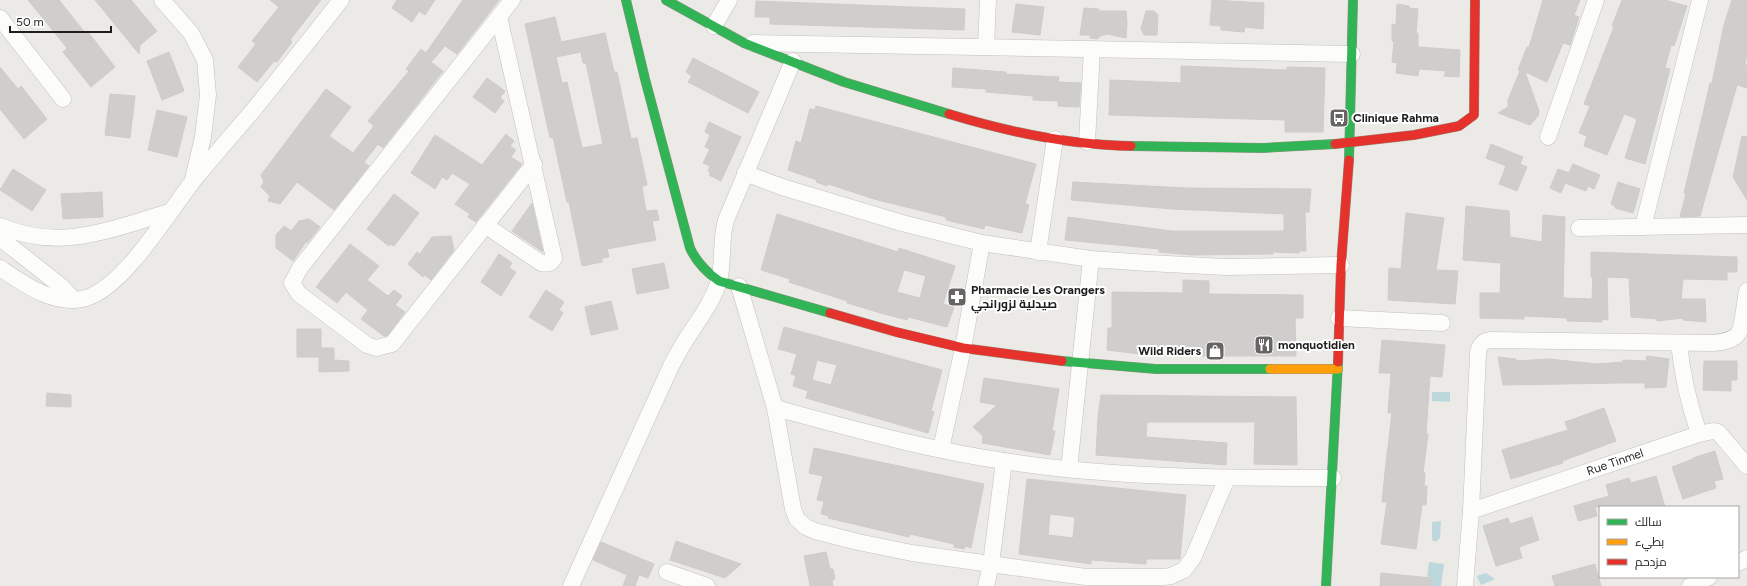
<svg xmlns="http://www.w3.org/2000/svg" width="1747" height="586" viewBox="0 0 1747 586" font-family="Figtree,Cairo,sans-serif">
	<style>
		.water { fill: #bdd8dc }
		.building { fill: #d0cecc; stroke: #cfcbc8; fill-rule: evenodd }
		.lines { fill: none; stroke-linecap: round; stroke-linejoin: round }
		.street-casing { stroke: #c2c1bf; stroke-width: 17 }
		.fast-casing { stroke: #949381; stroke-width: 10 }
		.slow-casing { stroke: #949381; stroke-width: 10 }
		.jam-casing { stroke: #949381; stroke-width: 10 }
		.street { stroke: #fcfcfb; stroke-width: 16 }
		.fast { stroke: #30b455; stroke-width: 9 }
		.slow { stroke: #ff9f0a; stroke-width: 9 }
		.jam { stroke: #e5322d; stroke-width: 9 }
		.labels { text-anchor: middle; stroke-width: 4; stroke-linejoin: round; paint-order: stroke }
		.poi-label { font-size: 12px; font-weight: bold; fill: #1e1e1e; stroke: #fff; text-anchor: start }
		.street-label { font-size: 12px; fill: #1e1e1e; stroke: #fff }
	</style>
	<rect width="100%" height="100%" fill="#eceae7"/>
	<g class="water">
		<path d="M1432 392H1450V402L1432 401Z"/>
		<path d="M1441 521 1440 538 1436 542 1432 540V522Z"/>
		<path d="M1429 562 1444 564 1441 586H1426Z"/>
		<path d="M1486 573 1495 579 1481 585 1477 576Z"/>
	</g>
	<g class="building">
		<path d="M28 0H59L86 34 88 32 115 67 91 87 63 52 67 48Z"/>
		<path d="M95 0H131L157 31 140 45 139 54Z"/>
		<path d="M270 0H321L290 40 292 42 277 62 274 61 257 82 238 67 256 44 252 41 279 7Z"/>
		<path d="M397 0H435L425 15 419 11 412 22 392 8Z"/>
		<path d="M463 0H499L457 54 445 46 431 62 443 71 383 148 378 144 364 162 369 166 334 210 297 182 280 204 268 201 270 196 261 187 264 182 261 175 326 89 351 107 329 136 353 153 374 126 368 121 409 71 406 69 421 49 426 53Z"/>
		<path d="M1212 0 1264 3 1263 29 1245 27 1244 32 1221 30V26L1210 25Z"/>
		<path d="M1543 0H1580L1574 15 1579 17 1570 45 1563 43 1547 82 1525 72 1539 111 1538 116 1530 125 1498 113 1508 107V100L1520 71 1518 70 1527 47H1529Z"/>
		<path d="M1622 0H1665L1687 6 1674 46 1671 45 1665 68 1670 69 1645 164 1625 158 1637 119 1624 114 1607 155 1584 146 1587 136 1579 133 1590 106 1584 104 1614 27 1612 26Z"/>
		<path d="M1732 0H1747V53L1745 65H1747V88L1737 85 1700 216 1683 217 1680 216 1686 194 1684 193 1705 105 1710 83H1712L1724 25Z"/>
		<path d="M756 1 965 9 964 30 770 24V17H755Z"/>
		<path d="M1016 4 1044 7 1040 35 1012 32Z"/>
		<path d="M1397 4 1409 6V8L1418 9 1416 33H1418V47L1460 50 1459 77 1444 76 1446 71 1419 69 1418 76 1396 73 1397 63 1392 62 1394 41H1392V24L1396 25Z"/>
		<path d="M1084 8 1099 9V11H1126L1127 23 1126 38 1107 34 1100 36 1098 39 1090 38V35H1080Z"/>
		<path d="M1146 11H1154L1158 15 1157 35H1144L1141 29Z"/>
		<path d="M555 17 561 42 605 33 614 72H617L631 139 637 138 647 185 642 187 646 211 657 210 659 220 652 221 656 240 607 249 609 257 602 258V262L582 266 569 202H567L553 137 550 138 525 24ZM581 52 583 63H586L603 144 582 148 567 82 562 83 556 57Z"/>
		<path d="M169 52 184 91 162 100 147 61Z"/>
		<path d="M693 58 759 92 748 113 688 82 692 76 686 72Z"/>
		<path d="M1181 66 1287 70V67L1325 68 1323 132H1285V120L1109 115 1110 80 1181 83Z"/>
		<path d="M0 67 18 89 21 86 47 119 24 139 0 109Z"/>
		<path d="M953 68 1006 72V74L1059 77 1058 82 1081 83 1079 107 1058 106V101L1033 100V96L986 92V89L952 87Z"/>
		<path d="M487 78 505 91 500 98 504 101 495 113 473 97Z"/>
		<path d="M110 94 135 96 130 138 105 135Z"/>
		<path d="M816 106 1036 164 1025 204 1029 205 1022 233 985 225 984 229 946 220V217L874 199 828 184 827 186 816 182 817 180 788 170 796 141 801 143 810 109 815 110Z"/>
		<path d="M157 110 187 117 177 157 148 150Z"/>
		<path d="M709 122 741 137 721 181 709 175 711 172 708 171 710 166 703 163 710 149 705 147 710 135 705 132Z"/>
		<path d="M506 134 514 141 510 146 516 150 511 157 522 164 476 222 468 217 470 214 455 204 470 184 452 173 447 180 442 177 435 189 411 173 435 135 482 165Z"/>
		<path d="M1742 136 1747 137V200L1733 177Z"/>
		<path d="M1491 144 1523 157 1520 164 1527 167 1517 191 1499 184 1506 166 1486 158Z"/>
		<path d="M1573 164 1600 175 1594 189 1588 186 1586 191 1565 183 1561 193 1550 188 1558 169 1569 173Z"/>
		<path d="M13 169 46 190 32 211 0 190Z"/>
		<path d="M1073 182 1186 188 1311 189 1309 212H1305L1306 251H1299V253L1273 252V254L1191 255 1159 252V249L1065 240 1068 217 1171 231H1284V214L1172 209 1071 200Z"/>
		<path d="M1618 182 1640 189 1633 213 1615 208V206L1611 204Z"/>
		<path d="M102 192 103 217 63 219 61 194Z"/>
		<path d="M394 194 419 213 394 246 390 244 389 246 367 229Z"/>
		<path d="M532 203 543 252 512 231Z"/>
		<path d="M1466 206 1509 211 1510 237 1542 242 1543 215 1565 217 1563 298 1592 299 1593 277H1591V252L1737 257V272H1727V280L1683 279 1681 299H1705L1706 322 1683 320V318L1657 321V319L1631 317 1629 278 1607 277 1608 320 1602 319V322L1567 321V318L1524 316V319L1480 318V293H1500L1501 263 1463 260Z"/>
		<path d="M1406 213 1444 218 1436 270 1458 271 1455 304 1388 300 1389 268 1401 269Z"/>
		<path d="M777 214 898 252 899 248 955 266 943 304 954 307 947 327 908 317 907 320 884 314 847 303V301L789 282 790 279 761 270ZM904 270 926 276 920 298 897 292Z"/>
		<path d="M309 219 320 227 307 243 306 242 293 261 276 248V235L284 226 291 231 299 221Z"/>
		<path d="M451 236 454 250 431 280 425 275 423 277 408 264 417 252 420 254 432 237Z"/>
		<path d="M350 244 379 266 367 280 388 296 394 290 402 296 395 305 405 312 387 336H384L361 319 368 310 346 292 337 303 316 287Z"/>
		<path d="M499 254 512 263 509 268 516 272 501 296 481 282Z"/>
		<path d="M664 263 669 288 637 294 632 269Z"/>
		<path d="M1183 280 1209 281V294L1303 295V318H1295L1296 356H1156L1107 350 1108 328H1112V292L1183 293Z"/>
		<path d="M546 290 564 302 559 310 563 313 552 331 529 317Z"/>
		<path d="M611 301 618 329 591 335 585 307Z"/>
		<path d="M784 327 942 370 931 411 934 412 928 433 806 398 808 391 793 386 796 376 791 374 797 354 778 349ZM817 360 837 365 831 385 812 380Z"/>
		<path d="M297 329H321V348H334V360L349 361V371L319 372V357H297Z"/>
		<path d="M1382 340 1445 345 1442 377 1430 376 1426 434H1428L1423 473H1425L1424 486H1427L1426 505H1422L1416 549 1381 544 1387 502H1382L1385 472 1392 413H1388L1391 373H1379Z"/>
		<path d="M1647 356 1669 359 1666 387 1645 388V383H1620L1503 385 1498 357 1516 359V361L1549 359 1597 364 1623 362V360L1646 361Z"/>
		<path d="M1704 361H1737V380H1731V391L1703 390Z"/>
		<path d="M984 378 1059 389 1052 431H1055L1050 455 982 443 983 436 973 427 997 405 980 402Z"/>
		<path d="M47 393 71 395V407L46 406Z"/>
		<path d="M1101 395 1296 397 1297 465 1254 464 1255 422H1147L1146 437 1227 443 1226 465 1096 455 1098 417Z"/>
		<path d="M1604 408 1616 441 1562 461 1563 463 1511 479 1502 450 1568 430 1565 422Z"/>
		<path d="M814 448 984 484 971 548 965 546 964 549 954 547V544L910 534 909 537 828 518 829 516 821 514 824 501 817 500 823 476 809 473Z"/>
		<path d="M1715 451 1723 479 1714 481 1716 488 1683 499 1672 467 1693 459V458Z"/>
		<path d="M1656 476 1665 507H1595L1597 516 1578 521 1574 506 1609 496 1606 485 1629 478 1631 483Z"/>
		<path d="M1027 479 1186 495 1180 559H1146V564L1091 560V564L1019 554ZM1050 514 1075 517 1073 538 1048 535Z"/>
		<path d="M1532 517 1539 540 1519 547 1522 558 1496 566 1483 526 1508 518 1510 524Z"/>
		<path d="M676 541 741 564 725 578 670 560Z"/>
		<path d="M601 542 654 564 648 578 639 575 635 586H623L627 575 593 560Z"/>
		<path d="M826 552 830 569H833L835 579 832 580 833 586H810L804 556Z"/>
		<path d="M1595 564 1601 586H1555L1552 576Z"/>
		<path d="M1381 573 1431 578V586H1380Z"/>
	</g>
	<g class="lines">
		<defs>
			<g id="street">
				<path d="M162 0 191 33 205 60 208 95 203 137 193 179"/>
				<path d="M512 0 300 268 292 283 299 294 367 345 376 348 392 344 534 164"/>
				<path d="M0 18 63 99"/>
				<path d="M714 26 729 0"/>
				<path d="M753 43 1352 54"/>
				<path d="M986 47 988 0"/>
				<path d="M1548 137 1596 0"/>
				<path d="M1087 142 1092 49"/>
				<path d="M745 173 782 187 902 223 982 243 1091 259 1148 263 1226 267 1341 265"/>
				<path d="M485 225 541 263C548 264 551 264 554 258L499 17"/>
				<path d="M0 226C62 252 110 229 170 212"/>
				<path d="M1643 227 1700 0"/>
				<path d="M1579 228 1747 225"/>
				<path d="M0 238 61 286 74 300"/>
				<path d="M1038 252 1055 139"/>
				<path d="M0 268C24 284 55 307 86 298 124 287 169 212 193 181 212 158 231 136 250 114 281 76 311 38 341 0"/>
				<path d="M739 286 775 408 793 509 797 519 806 527 815 531 858 542 912 553 1048 572 1086 577H1164L1171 576 1184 570 1193 558 1227 478"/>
				<path d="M1339 318 1442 323"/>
				<path d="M1679 343C1682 375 1689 404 1699 434"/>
				<path d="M775 408C850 428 927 450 1004 461 1112 478 1223 478 1333 478"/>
				<path d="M941 449 963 348 982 243"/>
				<path d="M1069 469 1091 259"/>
				<path d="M1471 511 1699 434 1713 431 1718 432 1747 466"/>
				<path d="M1738 563 1747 558"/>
				<path d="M667 572 707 586"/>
				<path d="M571 586 671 366C677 355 683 343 691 332 702 315 713 300 719 281 724 261 720 240 726 220L793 61"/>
				<path d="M986 586 991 564 1004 461"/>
				<path d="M1465 586 1471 511 1478 354C1479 345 1482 341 1491 340L1713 343C1722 342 1734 341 1739 332 1743 325 1745 301 1747 291"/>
				<path d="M1690 586 1709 577"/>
			</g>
			<g id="fast">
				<path d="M626 0 645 79 690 248C697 263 706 272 719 281L830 313"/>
				<path d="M666 0 744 43 844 82 949 114"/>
				<path d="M1131 146 1263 148 1335 144"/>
				<path d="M1349 160 1353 0"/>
				<path d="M1062 361 1156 369H1270"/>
				<path d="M1326 586 1338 362"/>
			</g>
			<path id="slow" d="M1270 369H1338"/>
			<g id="jam">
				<path d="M949 114C1005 131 1072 145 1131 146"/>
				<path d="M1335 144 1414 135 1459 126 1474 115 1475 0"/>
				<path d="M830 313 896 332 963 348 1062 361"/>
				<path d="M1338 362 1341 265 1349 160"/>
			</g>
		</defs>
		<use href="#street" class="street-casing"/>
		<use href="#fast" class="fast-casing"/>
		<use href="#slow" class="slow-casing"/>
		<use href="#jam" class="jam-casing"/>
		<use href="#street" class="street"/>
		<use href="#fast" class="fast"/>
		<use href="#slow" class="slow"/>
		<use href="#jam" class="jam"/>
	</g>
	<defs>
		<symbol id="bus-square" viewBox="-11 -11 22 22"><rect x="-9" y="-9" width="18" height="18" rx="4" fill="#666564" stroke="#fff"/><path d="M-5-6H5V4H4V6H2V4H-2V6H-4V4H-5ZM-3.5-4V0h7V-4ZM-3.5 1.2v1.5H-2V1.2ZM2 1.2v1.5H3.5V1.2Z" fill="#fff"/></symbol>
		<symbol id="pharmacy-square" viewBox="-11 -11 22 22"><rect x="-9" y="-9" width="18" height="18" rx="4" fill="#666564" stroke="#fff"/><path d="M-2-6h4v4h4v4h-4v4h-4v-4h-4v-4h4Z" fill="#fff"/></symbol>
		<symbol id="restaurant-square" viewBox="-11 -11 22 22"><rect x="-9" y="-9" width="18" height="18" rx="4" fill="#666564" stroke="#fff"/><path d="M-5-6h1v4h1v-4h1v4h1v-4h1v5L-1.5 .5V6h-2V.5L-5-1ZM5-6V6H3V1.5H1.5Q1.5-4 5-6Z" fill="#fff"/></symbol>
		<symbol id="shop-square" viewBox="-11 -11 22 22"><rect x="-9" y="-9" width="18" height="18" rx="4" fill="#666564" stroke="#fff"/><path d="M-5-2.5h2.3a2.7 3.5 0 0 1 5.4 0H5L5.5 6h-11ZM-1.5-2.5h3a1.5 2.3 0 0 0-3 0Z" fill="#fff"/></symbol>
	</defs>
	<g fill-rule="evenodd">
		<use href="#bus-square" x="1328" y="107" width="22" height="22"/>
		<use href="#pharmacy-square" x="946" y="286" width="22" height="22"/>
		<use href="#restaurant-square" x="1253" y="334" width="22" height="22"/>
		<use href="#shop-square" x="1204" y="340" width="22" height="22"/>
	</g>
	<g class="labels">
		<g class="poi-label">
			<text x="1353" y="122">Clinique Rahma</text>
			<text x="971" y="294">Pharmacie Les Orangers<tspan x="971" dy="14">صيدلية لزورانجي</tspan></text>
			<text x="1278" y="349">monquotidien</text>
			<text x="1201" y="355" text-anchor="end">Wild Riders</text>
		</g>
		<g class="street-label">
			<text transform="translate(1615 462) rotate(-19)" y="4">Rue Tinmel</text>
		</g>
	</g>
	<rect x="1599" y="506" width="140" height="72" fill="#ffffff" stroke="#a5a5a5"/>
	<rect x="1607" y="519" width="20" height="6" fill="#30b455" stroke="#a5a5a5"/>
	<text x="1635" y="526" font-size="12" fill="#1e1e1e">سالك</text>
	<rect x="1607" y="539" width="20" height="6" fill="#ff9f0a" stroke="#a5a5a5"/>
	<text x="1635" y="546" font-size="12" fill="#1e1e1e">بطيء</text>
	<rect x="1607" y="559" width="20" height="6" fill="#e5322d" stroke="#a5a5a5"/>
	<text x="1635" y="566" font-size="12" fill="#1e1e1e">مزدحم</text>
	<path d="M10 26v6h101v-6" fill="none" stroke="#1e1e1e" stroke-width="2"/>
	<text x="16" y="26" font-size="12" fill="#1e1e1e" stroke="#ffffff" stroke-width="3" paint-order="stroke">50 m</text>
</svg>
